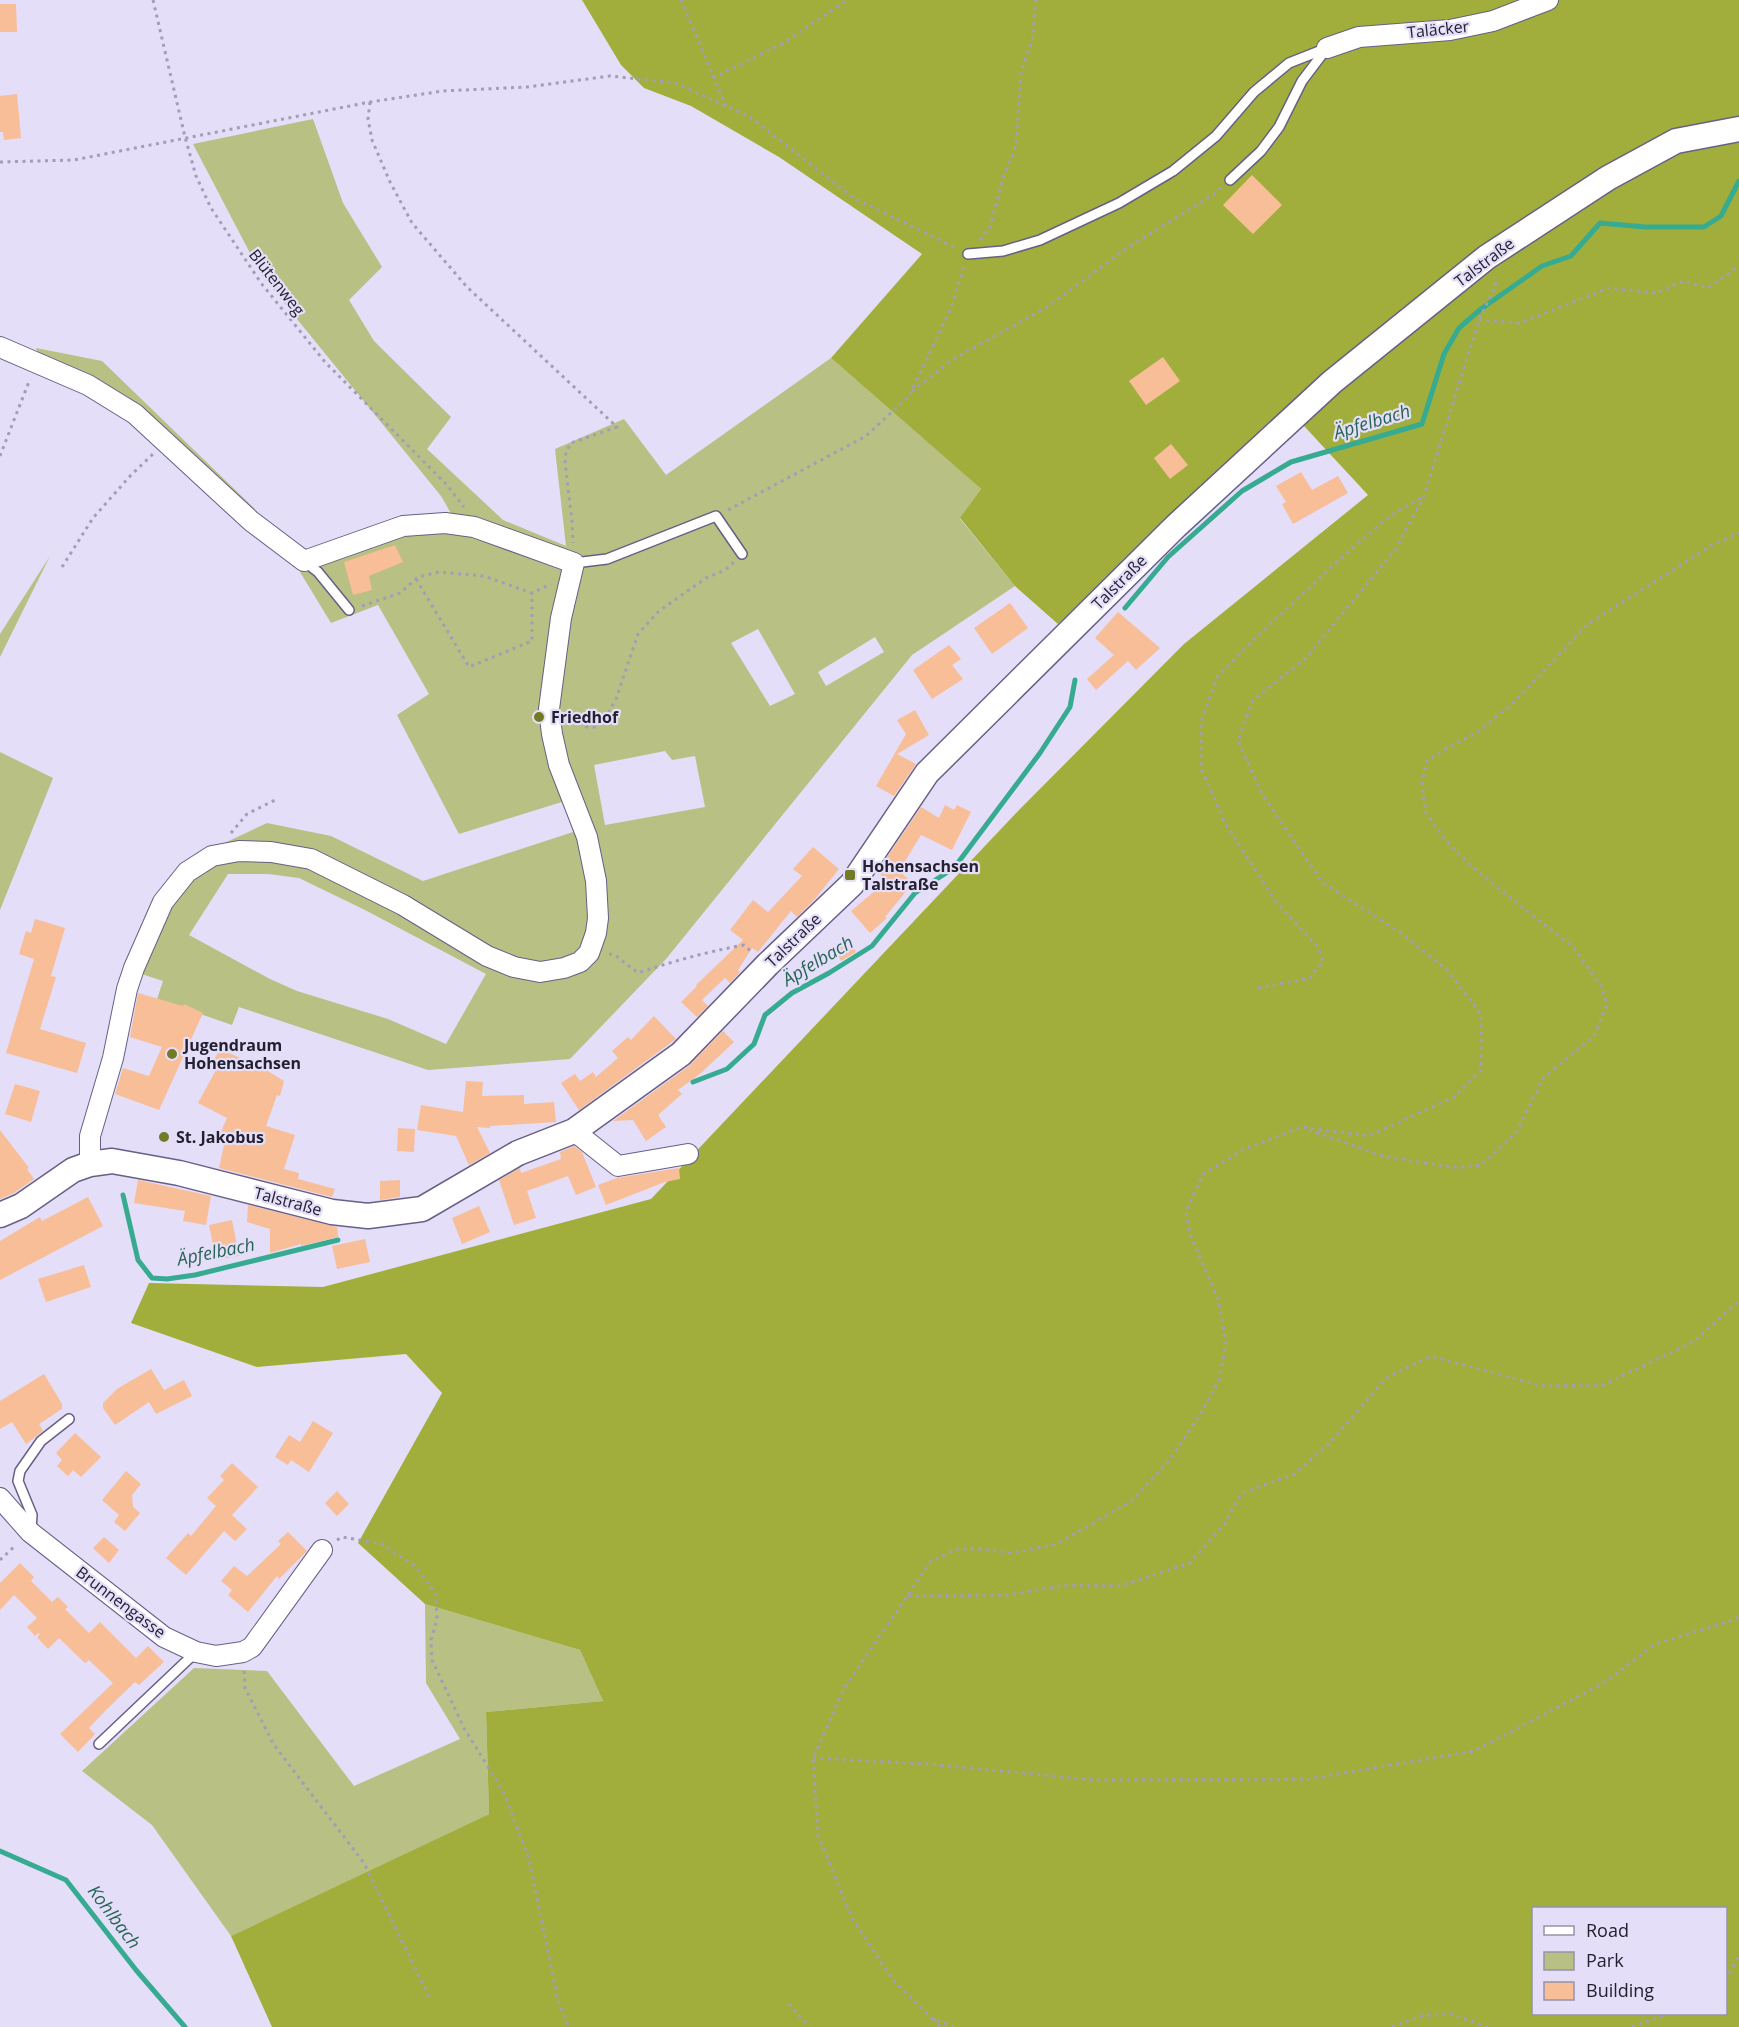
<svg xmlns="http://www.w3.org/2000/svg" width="1739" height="2027" viewBox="0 0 1739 2027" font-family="'Open Sans',sans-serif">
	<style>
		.green { fill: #b8c083; fill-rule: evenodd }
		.forest { fill: #a2ae3b; fill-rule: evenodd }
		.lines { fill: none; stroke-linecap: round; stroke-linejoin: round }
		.stream { stroke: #36ab91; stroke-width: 5 }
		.building { fill: #f7be98 }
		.service-casing { stroke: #685f86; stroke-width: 12 }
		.minor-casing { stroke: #685f86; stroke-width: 22 }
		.tertiary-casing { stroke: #685f86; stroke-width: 27 }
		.path { stroke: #a29eb5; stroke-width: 3; stroke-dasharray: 3 4.5; stroke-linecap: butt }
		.service { stroke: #fff; stroke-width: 9 }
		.minor { stroke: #fff; stroke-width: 20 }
		.tertiary { stroke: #fff; stroke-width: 24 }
		.poi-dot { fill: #737b26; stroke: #e4def9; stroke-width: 2 }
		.labels { text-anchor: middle; stroke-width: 4.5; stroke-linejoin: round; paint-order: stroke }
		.street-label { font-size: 16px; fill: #232030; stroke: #e4def9 }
		.poi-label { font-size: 16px; font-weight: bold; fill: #232030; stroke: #e4def9; text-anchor: start }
		.water-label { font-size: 18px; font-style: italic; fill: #286455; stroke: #e4def9 }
	</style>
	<rect width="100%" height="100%" fill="#e4def9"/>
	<g class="green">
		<path d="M313 119 343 203 382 267 349 300 374 341 451 417 427 449 503 520 566 546 555 449 624 419 666 475 831 358 981 489 960 519 1015 586 912 655 666 959 570 1059 428 1070 239 1007 232 1025 157 999 163 981 123 968 156 898 216 847 267 823 331 836 423 881 573 832 565 801 459 834 397 715 429 694 378 605 331 623 300 572 402 532 463 534 441 496 262 276 193 144ZM758 629 795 694 770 706 731 643ZM875 637 884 652 826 686 818 672ZM665 751 672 760 695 756 705 807 605 825 594 765ZM228 874H268L299 878 365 910 486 974 446 1044 388 1019 297 991 270 979 189 935Z"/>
		<path d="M36 348 102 361 255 509 252 514 139 407 38 354Z"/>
		<path d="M50 556 0 657V634Z"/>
		<path d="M0 752 53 778 0 910Z"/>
		<path d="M425 1604 580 1650 603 1701 486 1712 489 1814 231 1936 152 1825 82 1771 194 1668 267 1671 354 1786 460 1739 426 1683Z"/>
	</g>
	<path class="forest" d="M582 0H1739V2027H272L231 1936 489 1814 486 1712 603 1701 580 1650 425 1604 358 1543 442 1393 406 1354 257 1367 131 1323 149 1283 323 1287 651 1199 1020 809 1184 644 1368 495 1292 413 1058 624 1015 586 960 518 981 489 831 358 922 254 779 157 691 106 644 88 621 65ZM1534 1908H1726V2014H1534Z"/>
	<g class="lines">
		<g class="stream">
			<path d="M1125 608 1168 557 1242 491 1291 462 1422 424 1444 354 1459 328 1481 309 1542 266 1571 256 1600 223 1645 227H1704L1721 216 1739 181"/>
			<path d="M693 1082 727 1069 754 1044 765 1015 792 993 829 973 872 946 915 893 954 868 1040 753 1070 707 1075 680"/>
			<path d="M123 1195 138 1260 152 1278 167 1279 195 1275 338 1240"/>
			<path d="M0 1851 66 1880 136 1970 185 2027"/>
		</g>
	</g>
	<g class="building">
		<path d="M0 4H16L17 32H0Z"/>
		<path d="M17 94 21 138 4 140 3 132H0V96Z"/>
		<path d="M1252 175 1282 205 1253 234 1223 205Z"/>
		<path d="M1163 357 1180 381 1146 405 1129 381Z"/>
		<path d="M1171 444 1188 465 1170 479 1154 458Z"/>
		<path d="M1301 472 1312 490 1338 476 1348 493 1293 524 1282 504 1286 502 1276 486Z"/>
		<path d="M395 545 403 562 369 576 372 590 353 595 344 562Z"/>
		<path d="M1010 603 1028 628 992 654 974 628Z"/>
		<path d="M1118 612 1160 648 1136 670 1128 661 1096 690 1087 679 1114 655 1095 638Z"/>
		<path d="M949 645 961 659 952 665 963 679 932 699 913 670Z"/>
		<path d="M915 710 929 735 897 754 916 764 894 796 876 786 906 734 897 720Z"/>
		<path d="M945 805 954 810 957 805 971 812 952 850 921 835 899 871 913 883 885 917 887 918 870 933 851 911 888 880 877 872 921 807 939 818Z"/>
		<path d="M813 847 839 869 815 899 797 917 791 911 758 952 752 948 738 970 740 972 730 983 725 978 702 1000 708 1006 697 1017 681 1002 697 986 696 985 743 940 730 930 753 900 768 912 802 876 793 869Z"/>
		<path d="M35 919 65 928 51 976 56 977 40 1029 86 1043 77 1073 6 1053 34 959 19 954 26 931 31 933Z"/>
		<path d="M848 938 856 952 841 961 833 947Z"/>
		<path d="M138 993 183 1006 184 1004 203 1013 159 1110 115 1094 123 1068 149 1076 162 1047 130 1037Z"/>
		<path d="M654 1016 676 1039 579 1110 561 1083 575 1074 580 1081 593 1072 596 1077 618 1058 612 1051 628 1037 631 1040Z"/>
		<path d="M723 1031 734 1042 701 1073 678 1090 682 1094 658 1115 666 1127 646 1141 633 1120 613 1121 689 1066Z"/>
		<path d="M220 1049 261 1067 284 1081 280 1096 277 1095 266 1126 295 1135 284 1169 299 1173 298 1179 335 1189 332 1197 219 1168 226 1136 220 1134 227 1118 198 1103 216 1070 210 1067Z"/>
		<path d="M466 1081 483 1082 482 1096 524 1095V1104L554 1102 556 1122 490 1126V1128L477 1127 490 1153 469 1165 456 1136 417 1130 421 1105 463 1112Z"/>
		<path d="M15 1084 40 1091 31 1122 5 1114Z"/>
		<path d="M398 1128 415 1129 414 1152 397 1151Z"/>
		<path d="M0 1130 29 1168 27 1169 34 1179 14 1193 0 1199Z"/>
		<path d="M574 1146 582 1152 596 1187 576 1195 568 1176 527 1191 536 1218 514 1225 499 1180 520 1168 521 1173 561 1159 560 1152Z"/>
		<path d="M679 1168 680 1179 665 1182 606 1205 598 1185 617 1178Z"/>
		<path d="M138 1180 211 1196 206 1225 183 1221 185 1211 134 1203Z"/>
		<path d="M400 1180V1197L380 1200V1181Z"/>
		<path d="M88 1197 103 1226 0 1280V1241L40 1217 42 1221Z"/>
		<path d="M248 1205 337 1227 338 1237 301 1246V1244L270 1253V1229L247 1222Z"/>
		<path d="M479 1206 490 1232 462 1244 452 1218Z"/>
		<path d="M232 1220 239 1256 216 1260 209 1225Z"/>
		<path d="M365 1239 370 1262 337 1269 332 1246Z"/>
		<path d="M84 1265 91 1287 46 1302 38 1279Z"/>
		<path d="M151 1369 164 1390 184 1380 192 1396 156 1414 149 1402 115 1425 103 1408V1403L117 1389Z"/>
		<path d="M44 1374 62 1404V1409L39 1424 43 1431 26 1444 12 1422 0 1429V1401Z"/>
		<path d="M313 1421 333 1433 309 1472 291 1460 288 1465 275 1457 289 1435 300 1442Z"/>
		<path d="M75 1433 101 1457 81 1477 73 1470 68 1476 57 1466 62 1460 56 1453Z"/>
		<path d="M232 1463 258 1487 232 1515 247 1529 235 1541 224 1531 186 1575 166 1558 188 1533 191 1536 216 1506 207 1498 224 1480 220 1476Z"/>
		<path d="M126 1471 141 1484 132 1495 133 1507 140 1513 125 1531 114 1522 119 1515 102 1500Z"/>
		<path d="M337 1491 349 1504 337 1516 325 1503Z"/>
		<path d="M288 1532 307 1551 279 1579 277 1576 248 1612 228 1595 232 1590 221 1581 234 1566 247 1576 281 1544 278 1541Z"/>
		<path d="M104 1537 119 1550 109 1563 93 1548Z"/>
		<path d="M20 1563 34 1577 31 1581 52 1602 58 1597 68 1607 65 1609 89 1633 100 1622 136 1658 148 1646 164 1662 139 1685 135 1682 105 1711 89 1728 95 1734 78 1752 60 1734 113 1683 89 1660 85 1663 59 1638 48 1649 37 1637 40 1634 38 1633 35 1636 27 1627 37 1618 14 1595 0 1610V1583Z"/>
	</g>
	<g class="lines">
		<defs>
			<g id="service">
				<path d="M1230 180 1261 151 1279 127 1302 81 1327 48"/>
				<path d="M968 254 1003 251 1040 240 1119 203 1173 171 1216 136 1254 92 1289 63 1327 48"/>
				<path d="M304 561 318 572 349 610"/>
				<path d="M574 563 607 559 716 516 742 554"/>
				<path d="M31 1530 32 1515 18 1481 20 1471 41 1441 69 1419"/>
				<path d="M99 1744 196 1652"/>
			</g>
			<g id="minor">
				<path d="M1327 48 1359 37 1450 30 1493 21 1548 0"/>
				<path d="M0 347 88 385 135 414 251 521 304 561 403 526 445 523 474 527 574 563 561 618 549 709 552 734 559 765 587 837 596 881 598 918 596 933 589 953 580 962 564 968 540 972 514 967 487 956 403 905 311 859 271 852 239 851 212 856 187 872 163 902 134 968 127 989 113 1058 90 1136V1164"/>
				<path d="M574 1131 618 1166 688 1154"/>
				<path d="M0 1498 30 1532 164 1637 196 1652 216 1656 243 1652 252 1647 322 1550"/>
			</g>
			<path id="tertiary" d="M0 1215 21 1206 73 1170 90 1164 112 1161 179 1173 332 1212 368 1216 422 1209 518 1153 574 1131 681 1054 768 964 852 884 927 773 1176 526 1332 382 1487 257 1608 178 1676 141 1739 129"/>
		</defs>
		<use href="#service" class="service-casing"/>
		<use href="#minor" class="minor-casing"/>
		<use href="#tertiary" class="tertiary-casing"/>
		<g class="path">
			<path d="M153 0 185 137 196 176 211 208 261 283 325 362 446 484 464 507"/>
			<path d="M681 0 726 106"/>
			<path d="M713 78 783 43 848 0"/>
			<path d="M370 102 368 119 372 140 390 182 412 223 467 287 617 427 571 443 566 452 565 462 572 521 573 543"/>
			<path d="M0 162 74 160 370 102 443 91 527 87 610 76 676 83 750 117 854 198 956 248"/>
			<path d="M980 240 990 227 1004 175 1016 146 1021 72 1033 37 1036 0"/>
			<path d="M1479 320 1520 323 1608 288 1655 293 1684 281 1708 288 1739 266"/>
			<path d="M912 391 952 360 1047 307 1124 250 1214 194 1222 187"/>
			<path d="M0 456 30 379"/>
			<path d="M728 510 866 436 909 396 951 308 964 266"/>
			<path d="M62 567 93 518 131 475 153 454"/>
			<path d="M416 579 469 667 532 641V593"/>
			<path d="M362 606 400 593 418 577 439 572 484 576 532 593 551 584"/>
			<path d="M569 711 586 727H597L604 720 616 699 638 634 659 611 706 578 725 570 734 562"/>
			<path d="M231 833 247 814 275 800"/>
			<path d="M609 954 615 955 638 973C674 961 706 952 744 945L752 952"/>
			<path d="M1258 988 1310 978 1323 961 1318 947 1276 902 1225 823 1201 768V722L1218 676 1251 642 1351 549 1390 516 1424 496"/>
			<path d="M1309 1130 1386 1157 1458 1168 1481 1165 1516 1133 1543 1078 1594 1036 1607 1004 1601 986 1574 948 1477 871 1446 841 1425 811 1422 782 1427 761 1447 748 1478 732 1514 702 1588 624 1712 545 1739 533"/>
			<path d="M337 1540 342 1537 382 1544 416 1567 436 1594 437 1619 431 1640 432 1660 464 1728 504 1793 529 1859 558 2001 569 2027"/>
			<path d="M0 1560 16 1545"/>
			<path d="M908 1596 1007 1595 1067 1585 1120 1586 1190 1563 1224 1524 1241 1494 1294 1474 1329 1444 1386 1378 1431 1356 1542 1386 1603 1385 1693 1342 1739 1301"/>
			<path d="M244 1671 245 1688 274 1745 364 1863 430 1999"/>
			<path d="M813 1758 927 1764 1095 1780 1309 1779 1474 1751 1604 1683 1655 1644 1734 1620 1739 1616"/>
			<path d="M1726 1980 1739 1955"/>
			<path d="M789 2004 809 2027"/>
			<path d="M933 2019 941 2027"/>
			<path d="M954 2027 931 2018 892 1979 852 1918 818 1835 813 1758 845 1687 931 1561 957 1549H981L1011 1553 1057 1544 1131 1501 1170 1460 1203 1410 1219 1380 1226 1343 1218 1299 1190 1234 1186 1211 1203 1174 1245 1149 1301 1127 1369 1136 1454 1097 1481 1070V1014L1447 970 1401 933 1322 882 1262 794 1238 741 1253 700 1305 659 1395 550 1424 496 1479 320 1496 285 1494 277"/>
			<path d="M1392 2027 1421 2016 1451 2014 1488 2027"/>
			<path d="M1632 2027 1667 2014"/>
		</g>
		<use href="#service" class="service"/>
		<use href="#minor" class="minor"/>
		<use href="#tertiary" class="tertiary"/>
	</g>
	<g class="poi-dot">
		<circle cx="539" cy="717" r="6"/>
		<rect x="844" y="869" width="12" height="12" rx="3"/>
		<circle cx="172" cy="1054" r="6"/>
		<circle cx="164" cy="1137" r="6"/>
	</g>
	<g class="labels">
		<g class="street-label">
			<text transform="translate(1438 29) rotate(-6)" y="6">Taläcker</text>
			<text transform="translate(1484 262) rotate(-37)" y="6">Talstraße</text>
			<text transform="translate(277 282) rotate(52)" y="6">Blütenweg</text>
			<text transform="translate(1119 582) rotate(-45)" y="6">Talstraße</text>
			<text transform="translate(793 940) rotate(-44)" y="6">Talstraße</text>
			<text transform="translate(288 1201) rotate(15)" y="6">Talstraße</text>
			<text transform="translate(121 1602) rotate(37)" y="6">Brunnengasse</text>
		</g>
		<g class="poi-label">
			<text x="551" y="723">Friedhof</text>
			<text x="862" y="872">Hohensachsen<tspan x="862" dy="18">Talstraße</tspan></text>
			<text x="184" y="1051">Jugendraum<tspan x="184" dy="18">Hohensachsen</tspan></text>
			<text x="176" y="1143">St. Jakobus</text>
		</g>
		<g class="water-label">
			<text transform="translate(1372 422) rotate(-17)" y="6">Äpfelbach</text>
			<text transform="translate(818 961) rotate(-31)" y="6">Äpfelbach</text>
			<text transform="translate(216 1252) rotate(-11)" y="6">Äpfelbach</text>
			<text transform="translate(114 1917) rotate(53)" y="6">Kohlbach</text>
		</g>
	</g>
	<rect x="1532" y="1907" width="195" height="108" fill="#e4def9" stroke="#9792a9" stroke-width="1.5"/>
	<rect x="1544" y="1926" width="30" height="9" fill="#ffffff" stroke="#9792a9" stroke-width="1.5"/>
	<text x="1586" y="1937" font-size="18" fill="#232030">Road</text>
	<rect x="1544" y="1952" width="30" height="18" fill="#b8c083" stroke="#9792a9" stroke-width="1.5"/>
	<text x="1586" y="1967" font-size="18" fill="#232030">Park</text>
	<rect x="1544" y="1982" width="30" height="18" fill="#f7be98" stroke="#9792a9" stroke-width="1.5"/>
	<text x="1586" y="1997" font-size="18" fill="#232030">Building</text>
</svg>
